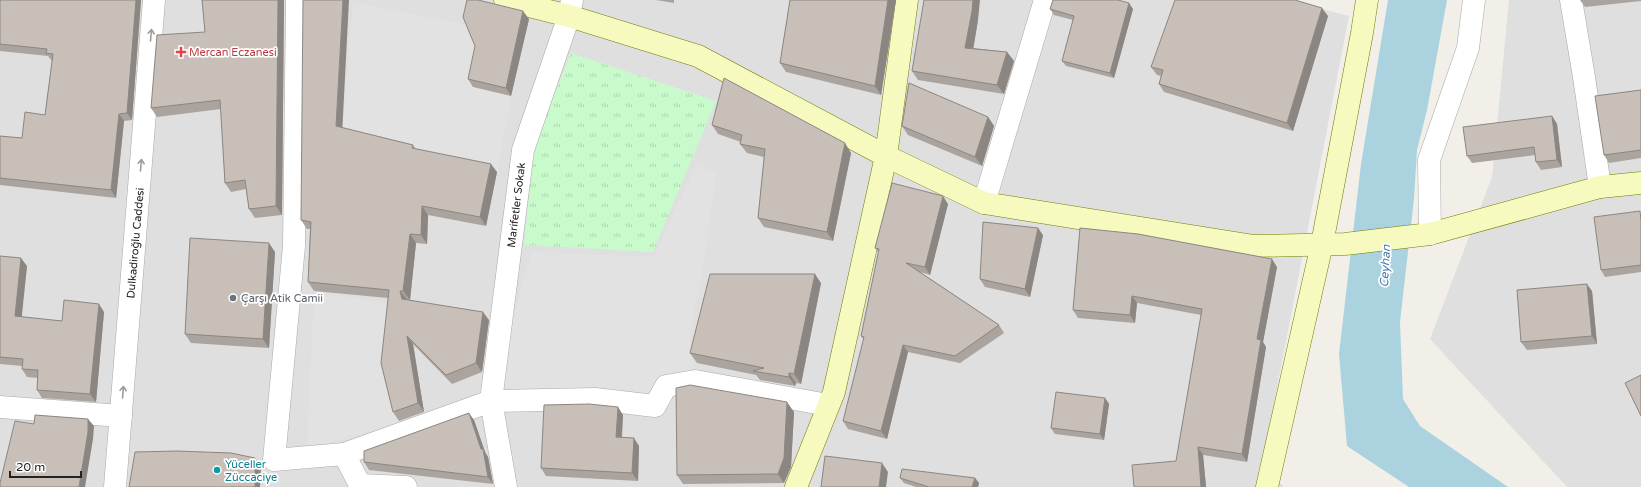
<svg xmlns="http://www.w3.org/2000/svg" width="1641" height="487" viewBox="0 0 1641 487" font-family="'Varela Round',sans-serif">
	<style>
		.residential { fill: #e0dfdf }
		.park { fill: url(#park-tufts) }
		.parking { fill: #e2e2e2 }
		.water { fill: #aad3df }
		.lines { fill: none; stroke-linecap: round; stroke-linejoin: round }
		.street-casing { stroke: #a9a9a9; stroke-width: 23 }
		.secondary-casing { stroke: #707d05; stroke-width: 23 }
		.street { stroke: #fff; stroke-width: 22 }
		.secondary { stroke: #f7fabf; stroke-width: 22 }
		.wall { fill: #aba49e }
		.shaded-wall { fill: #8b8681 }
		.building { fill: #c7bfb8; stroke: #8b8681 }
		.oneway { stroke: #9c9c9c }
		.health-dot { fill: #e0444e; stroke: #fff; stroke-width: 1.5 }
		.worship-dot { fill: #6b7280; stroke: #fff; stroke-width: 1.5 }
		.culture-dot { fill: #0f9aa8; stroke: #fff; stroke-width: 1.5 }
		.labels { text-anchor: middle; stroke-width: 3.5; stroke-linejoin: round; paint-order: stroke }
		.health-label { font-size: 11px; fill: #be3a42; stroke: #fff; text-anchor: start }
		.street-label { font-size: 11px; fill: #222; stroke: #fff }
		.worship-label { font-size: 11px; fill: #5b616d; stroke: #fff; text-anchor: start }
		.culture-label { font-size: 11px; fill: #0d838f; stroke: #fff; text-anchor: start }
		.water-label { font-size: 12px; font-style: italic; fill: #4a7aab; stroke: #fff }
	</style>
	<defs>
		<pattern id="park-tufts" width="24" height="20" patternUnits="userSpaceOnUse"><rect width="24" height="20" fill="#c8facc"/><path d="M3 7l-1-3M5 7V3M7 7l1-3M15 17l-1-3M17 17v-4M19 17l1-3" fill="none" stroke="#acd6af"/></pattern>
	</defs>
	<rect width="100%" height="100%" fill="#f2efe9"/>
	<g class="residential">
		<path d="M0 0H1288L1349 16 1262 465 1284 487H0Z"/>
		<path d="M1509 0H1641V487H1567L1430 339 1492 177Z"/>
	</g>
	<path class="park" d="M571 53 716 101 653 252 524 245 534 145Z"/>
	<g class="parking">
		<path d="M353 2 468 25 481 54 473 87 511 96 497 172 342 135Z"/>
		<path d="M697 163 716 173 704 261 689 338 697 379 655 406 492 400 531 252 653 257Z"/>
		<path d="M314 291 395 305 387 372 399 423 307 449Z"/>
	</g>
	<path class="water" d="M1388 0H1447L1427 110 1417 150 1414 199 1400 322 1403 399 1420 426 1508 487H1409L1347 446 1339 354 1361 164Z"/>
	<g class="lines">
		<defs>
			<g id="street">
				<path d="M297 0 294 246 274 460 344 454 491 401 595 399 655 406 666 386 695 381 828 405"/>
				<path d="M1571 0 1584 77 1600 187"/>
				<path d="M984 203 1045 0"/>
				<path d="M1430 234 1429 160 1468 48 1474 0"/>
				<path d="M0 407 121 416"/>
				<path d="M344 454 361 487"/>
				<path d="M360 485 406 487"/>
				<path d="M115 487 154 0"/>
				<path d="M506 487 491 401 523 150 569 16 572 0"/>
			</g>
			<g id="secondary">
				<path d="M505 0 569 16 698 56 886 156 984 203 1254 246 1345 244 1430 234 1600 187 1641 183"/>
				<path d="M796 487 834 392 886 156 907 0"/>
				<path d="M1267 487 1322 244 1362 33 1367 0"/>
			</g>
		</defs>
		<use href="#street" class="street-casing"/>
		<use href="#secondary" class="secondary-casing"/>
		<use href="#street" class="street"/>
		<use href="#secondary" class="secondary"/>
	</g>
	<g class="wall">
		<path d="M0 0H141L132 120 124 121 116 198 0 185V136L22 138 45 115 52 61 48 56 0 51Z"/>
		<path d="M202 0H284L282 215 255 218 249 209 246 189 231 192 225 183 221 109 157 117 151 108 205 32Z"/>
		<path d="M656 0H674V3Z"/>
		<path d="M790 0H896L881 95 786 72 780 63Z"/>
		<path d="M1580 0H1641V1L1585 7Z"/>
		<path d="M1050 9H1133L1114 78 1066 66 1062 61 1073 20 1054 15Z"/>
		<path d="M1328 16 1293 131 1164 92 1159 84 1161 76 1157 75 1151 67Z"/>
		<path d="M529 19 511 96 473 87 468 79Z"/>
		<path d="M978 20 973 48 1007 52 1014 61 1004 94 918 80 912 71Z"/>
		<path d="M1641 90V158L1609 163 1604 155Z"/>
		<path d="M1552 116 1557 124 1562 167 1541 170 1536 162 1535 155 1472 163 1467 156Z"/>
		<path d="M988 117 994 126 982 166 908 135 902 126Z"/>
		<path d="M712 125 851 153 833 241 764 227 758 218 764 157 747 153 740 144 741 142 718 134Z"/>
		<path d="M342 128 413 145 416 149 497 172 486 226 428 215 427 244 416 243 410 300 407 299 489 320 482 372 452 384 413 344 424 412 399 421 393 412 388 298 314 291 308 282 310 229H307L301 220Z"/>
		<path d="M948 204 930 275 920 272 999 325 1004 333 960 363 908 352 887 439 848 429 843 421 864 340 861 336 879 253 875 248Z"/>
		<path d="M1641 213V272L1605 277 1601 270Z"/>
		<path d="M1080 228 1277 267 1263 342 1266 347 1247 462 1203 455 1206 487H1134L1176 461 1201 315 1137 303 1135 323 1078 318 1073 310Z"/>
		<path d="M1043 235 1030 297 985 287 980 279Z"/>
		<path d="M275 252 269 348 191 343 185 334Z"/>
		<path d="M0 256 27 266 21 317 62 321 104 312 96 402 42 398 37 390 38 378 27 377 22 369V366L0 364Z"/>
		<path d="M821 283 801 384 796 383 795 386 760 380 756 375 697 363 690 353Z"/>
		<path d="M1592 291 1597 344 1527 350 1521 342Z"/>
		<path d="M1105 398 1109 404 1104 440 1055 434 1051 428Z"/>
		<path d="M794 412 791 467 784 483 683 484 677 475Z"/>
		<path d="M623 415 622 438 639 446 638 481 546 476 541 468Z"/>
		<path d="M474 420 485 452 488 457 493 484 369 470 364 462Z"/>
		<path d="M900 478H975L979 483 978 487H916L904 483Z"/>
	</g>
	<g class="shaded-wall">
		<path d="M136 0H141L132 120 127 113Z"/>
		<path d="M278 0H284L282 215 276 206Z"/>
		<path d="M343 0H349L342 135 336 126Z"/>
		<path d="M888 0H896L881 95 875 86Z"/>
		<path d="M973 0H980L978 20 972 57 965 48Z"/>
		<path d="M1129 3 1133 9 1114 78 1110 73Z"/>
		<path d="M1322 8 1328 16 1293 131 1287 123Z"/>
		<path d="M523 11 529 19 511 96 506 88Z"/>
		<path d="M1007 52 1014 61 1004 94 997 85Z"/>
		<path d="M119 114 124 121 116 198 111 190Z"/>
		<path d="M1552 116 1557 124 1562 167 1557 160Z"/>
		<path d="M988 117 994 126 982 166 975 157Z"/>
		<path d="M845 143 851 153 833 241 827 232Z"/>
		<path d="M491 164 497 172 486 226 480 217Z"/>
		<path d="M943 196 948 204 930 275 925 267Z"/>
		<path d="M422 206 428 215 427 244 421 235Z"/>
		<path d="M1038 228 1043 235 1030 297 1025 289Z"/>
		<path d="M410 234 416 243 410 300 403 291Z"/>
		<path d="M269 243 275 252 269 348 263 339Z"/>
		<path d="M21 258 27 266 21 324 15 316Z"/>
		<path d="M1272 259 1277 267 1263 342 1266 347 1247 462 1242 454 1257 339Z"/>
		<path d="M815 274 821 283 801 384 794 374Z"/>
		<path d="M1587 284 1592 291 1597 344 1592 336Z"/>
		<path d="M400 291 407 299H402Z"/>
		<path d="M1132 296 1137 303 1135 323 1130 315Z"/>
		<path d="M99 304 104 312 96 402 90 394Z"/>
		<path d="M483 312 489 320 482 372 476 363Z"/>
		<path d="M407 336 413 344 424 412 418 403Z"/>
		<path d="M903 345 908 352 887 439 881 431Z"/>
		<path d="M789 373 796 383 795 386 789 377Z"/>
		<path d="M1105 398 1109 404 1104 440 1100 434Z"/>
		<path d="M787 402 794 412 791 467 784 483 778 474Z"/>
		<path d="M618 407 623 415 621 445 616 437Z"/>
		<path d="M469 413 474 420 485 452 488 457 493 484 488 477 481 449Z"/>
		<path d="M88 419 94 426 93 439 85 487H79Z"/>
		<path d="M634 438 639 446 638 481 632 473Z"/>
		<path d="M1198 447 1203 455 1206 487H1201Z"/>
		<path d="M255 458 261 466 260 487H255Z"/>
		<path d="M882 463 888 472 886 487H879Z"/>
		<path d="M975 478 979 483 978 487H972Z"/>
	</g>
	<g class="building">
		<path d="M0 0H136L127 113 119 114 111 190 0 178V136L22 138 25 112 45 115 53 54 46 53 47 49 0 44Z"/>
		<path d="M202 0H278L276 206 249 209 245 180 225 183 220 100 151 108 157 35 205 32Z"/>
		<path d="M303 0H343L336 126 413 145 412 148 491 164 480 217 422 206 421 235 410 234 403 291H400L402 299 483 312 476 363 446 375 407 336 418 403 393 412 381 363 389 290 308 282 311 222 301 220Z"/>
		<path d="M467 0H478L523 11 506 88 468 79 475 46 463 17Z"/>
		<path d="M790 0H888L875 86 780 63Z"/>
		<path d="M924 0H973L972 11 965 48 1007 52 997 85 912 71Z"/>
		<path d="M1053 0H1118L1129 3 1110 73 1062 61 1074 16 1050 9Z"/>
		<path d="M1175 0H1295L1322 8 1287 123 1159 84 1163 70 1151 67Z"/>
		<path d="M724 78 830 135 845 143 827 232 758 218 765 149 740 144 742 135 712 125Z"/>
		<path d="M909 83 988 117 975 157 902 126Z"/>
		<path d="M1641 90V150L1604 155 1595 96Z"/>
		<path d="M1552 116 1557 160 1536 162 1534 147 1467 156 1463 127Z"/>
		<path d="M892 183 943 196 925 267 906 263 999 325 955 356 903 345 881 431 843 421 864 337 861 336 879 249 875 248Z"/>
		<path d="M1640 211 1641 220V265L1601 270 1594 217Z"/>
		<path d="M983 222 1038 228 1025 289 980 279Z"/>
		<path d="M1080 228 1138 234 1272 259 1257 339 1261 340 1242 454 1198 447 1201 487H1134L1132 465 1176 461 1202 309 1132 296 1130 315 1073 310Z"/>
		<path d="M190 238 269 243 263 339 185 334Z"/>
		<path d="M0 256 21 258 15 316 62 321 64 300 99 304 90 394 37 390 38 370 22 369 23 359 0 357Z"/>
		<path d="M710 274H815L794 374 789 373V377L753 371 764 368 690 353Z"/>
		<path d="M1587 284 1592 336 1521 342 1517 290Z"/>
		<path d="M1641 375V416L1625 383Z"/>
		<path d="M690 385 787 402 784 458 778 474 677 475 676 388Z"/>
		<path d="M1056 392 1105 398 1100 434 1051 428Z"/>
		<path d="M589 404 618 407 616 437 634 438 632 473 541 468 544 405Z"/>
		<path d="M469 413 481 449H483L488 477 364 462V451Z"/>
		<path d="M35 415 88 419V432L79 487H0V483L15 421 34 424Z"/>
		<path d="M177 451 231 453 255 458V487H129L135 452Z"/>
		<path d="M825 456 882 463 879 487H821Z"/>
		<path d="M902 469 975 478 972 487H929L900 478Z"/>
	</g>
	<defs><path id="oneway-shaft" d="M-6 0H5M1.5-3L5.5 0L1.5 3" fill="none" stroke-width="1.6" stroke-linecap="round" stroke-linejoin="round"/></defs>
	<g class="oneway">
		<use href="#oneway-shaft" transform="translate(151 35) rotate(-85)"/>
		<use href="#oneway-shaft" transform="translate(141 165) rotate(-85)"/>
		<use href="#oneway-shaft" transform="translate(123 392) rotate(-86)"/>
	</g>
	<path class="health-dot" d="M179 46h4v4h4v4h-4v4h-4v-4h-4v-4h4z"/>
	<circle class="worship-dot" cx="233" cy="298" r="4"/>
	<circle class="culture-dot" cx="217" cy="470" r="4"/>
	<g class="labels">
		<g class="health-label">
			<text x="189" y="56">Mercan Eczanesi</text>
		</g>
		<g class="street-label">
			<text transform="translate(516 205) rotate(-83)" y="4">Marifetler Sokak</text>
			<text transform="translate(135 243) rotate(-85)" y="4">Dulkadiroğlu Caddesi</text>
		</g>
		<g class="worship-label">
			<text x="241" y="302">Çarşı Atik Camii</text>
		</g>
		<g class="culture-label">
			<text x="225" y="468">Yüceller<tspan x="225" dy="13">Züccaciye</tspan></text>
		</g>
		<g class="water-label">
			<text transform="translate(1385 266) rotate(-87)" y="4">Ceyhan</text>
		</g>
	</g>
	<path d="M10 471v6h71v-6" fill="none" stroke="#222222" stroke-width="2"/>
	<text x="16" y="471" font-size="12" fill="#222222" stroke="#ffffff" stroke-width="3" paint-order="stroke">20 m</text>
</svg>
